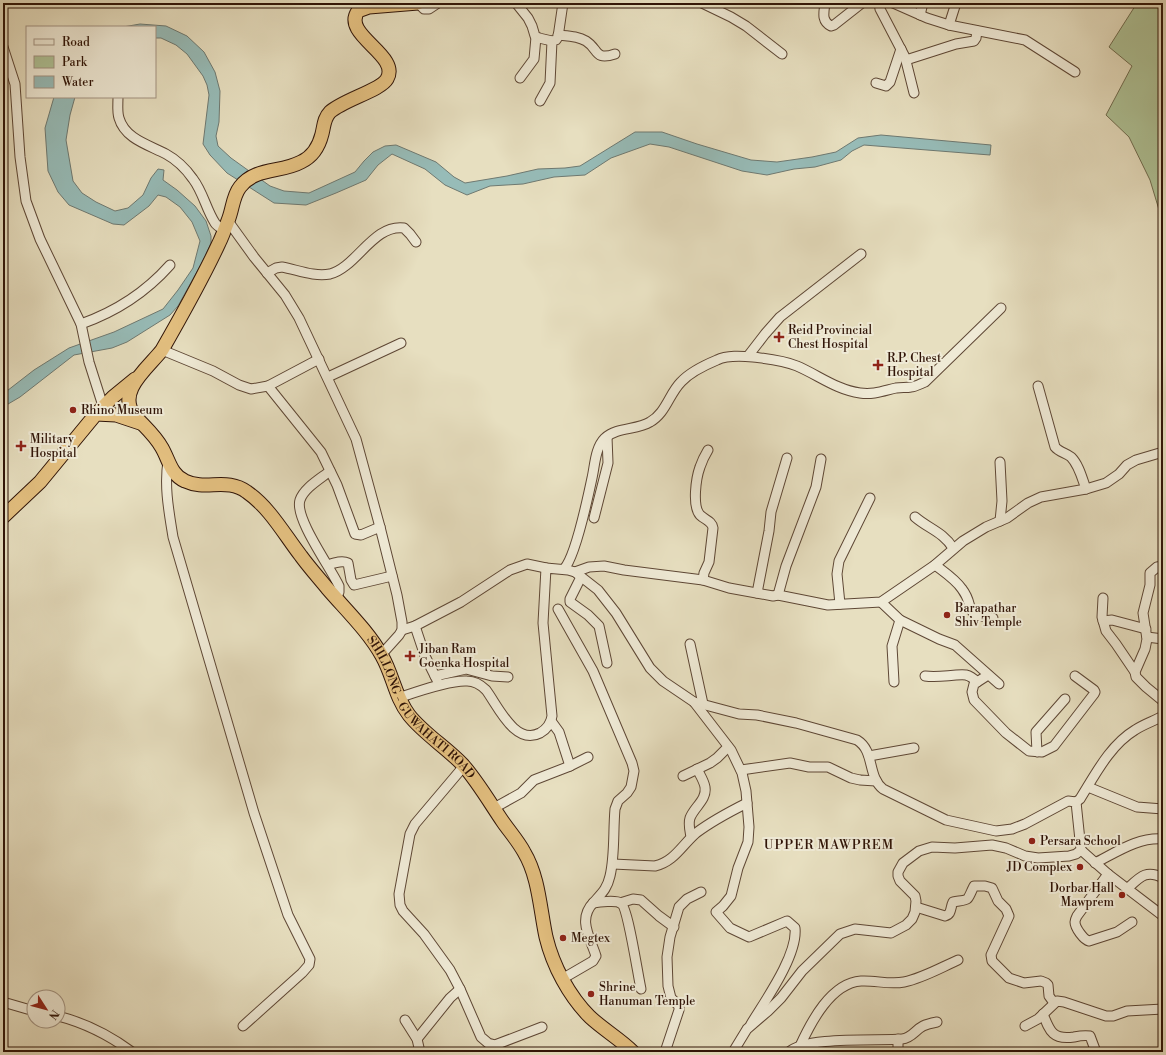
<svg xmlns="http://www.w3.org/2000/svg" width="1166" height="1055" viewBox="0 0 1166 1055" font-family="'Libre Bodoni',serif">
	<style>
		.green { fill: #afc397; stroke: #706c4f }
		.water { fill: #97bcb8; stroke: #6e7971 }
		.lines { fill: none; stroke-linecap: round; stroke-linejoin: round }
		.minor-casing { stroke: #5e4735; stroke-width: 11 }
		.highway-casing { stroke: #301407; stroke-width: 15 }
		.minor { stroke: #efead6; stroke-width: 9 }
		.highway { stroke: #e4c080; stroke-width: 13 }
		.poi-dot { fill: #8f2418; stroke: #efead6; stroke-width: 1.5 }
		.labels { text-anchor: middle; stroke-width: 4; stroke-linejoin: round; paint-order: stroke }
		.poi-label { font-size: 12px; fill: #301407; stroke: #efead6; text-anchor: start }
		.street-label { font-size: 12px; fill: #301407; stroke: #efead6 }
		.neighbourhood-label { font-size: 13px; letter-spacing: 1px; fill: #301407; stroke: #efead6 }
	</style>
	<rect width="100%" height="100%" fill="#e7dfc0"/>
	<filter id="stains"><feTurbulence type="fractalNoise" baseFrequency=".005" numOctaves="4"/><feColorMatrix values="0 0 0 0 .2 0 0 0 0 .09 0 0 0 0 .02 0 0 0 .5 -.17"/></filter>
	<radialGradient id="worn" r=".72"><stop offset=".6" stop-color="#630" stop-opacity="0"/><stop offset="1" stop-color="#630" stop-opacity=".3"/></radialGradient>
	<path class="green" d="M1137 3H1163V223L1150 180 1129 137 1106 115 1132 66 1109 47Z"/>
	<g class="water">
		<path d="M140 24 166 26 187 36 204 52 215 72 220 91 219 122 216 136 218 146 231 158 270 186 284 191 309 193 355 172 364 161 373 152 385 146 396 145 436 162 454 177 465 183 507 176 538 169 565 168 580 166 635 132H662L697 144 751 160 777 162 812 157 836 152 858 138 881 135 991 145 990 155 864 145 852 151 841 160 815 167 794 169 767 175 742 171 669 147 650 144 611 158 585 175 554 177 523 184 490 186 467 195 445 185 425 169 392 154 378 165 366 180 336 193 306 205 274 203 227 173 210 155 203 144 209 95 207 85 203 76 187 54 176 45 161 38H155V27H123Z"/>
		<path d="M54 97H75L70 115 66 140 73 181 82 193 96 202 115 211 128 208 143 195 151 178 158 169 164 170 163 180 177 190 195 206 206 221 211 236V243L204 259 178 306 170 315 127 342 112 348 74 355 20 397 3 407V394L34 370 69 348 114 332 163 309 178 290 193 268 200 241 192 222 180 207 166 197 158 195 149 206 124 225 113 224 69 205 58 192 48 171 45 128Z"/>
	</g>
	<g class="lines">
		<defs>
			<g id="minor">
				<path d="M418 3 424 9H429L438 3"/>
				<path d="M516 3 528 18 532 26 535 36 539 38 552 41"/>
				<path d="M702 3 731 17 746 26 782 54"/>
				<path d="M825 3C824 12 821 21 831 26L834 25 862 3"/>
				<path d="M879 3 880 9 905 57 914 93"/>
				<path d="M893 3 927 18 949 25 1025 40 1075 72"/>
				<path d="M920 15 923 3"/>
				<path d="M949 25 956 3"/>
				<path d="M558 35C568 36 578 36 586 41 599 49 594 61 615 54"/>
				<path d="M3 47 15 84 20 157 26 201 40 239 81 324 89 362 103 406"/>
				<path d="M906 60 956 44 974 41 976 38 977 31"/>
				<path d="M520 78 534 59 536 37"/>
				<path d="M876 83 886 86 890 82 901 49"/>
				<path d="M118 97C118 104 117 112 119 118 125 139 149 145 166 154 177 160 186 169 193 179 203 192 206 209 215 223 217 226 221 228 224 230"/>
				<path d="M540 101 550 83 552 41 556 40 558 37 563 3"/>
				<path d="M228 221 254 257 285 295 299 318 356 439 380 527 397 595 402 622V630L399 635 381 655"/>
				<path d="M267 273 276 268 282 267C298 270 314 277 330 274 357 267 373 224 404 228L410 234 416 242"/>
				<path d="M81 324C115 312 146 292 170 265"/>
				<path d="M162 350 213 371 239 385 251 389 268 386 319 359"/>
				<path d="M748 356 765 334 780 317 861 254"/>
				<path d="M328 377 401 343"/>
				<path d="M268 386 321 452 337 485 355 534 361 535 380 527"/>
				<path d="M1038 386 1055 447C1059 452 1066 453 1071 457 1079 465 1082 478 1086 489"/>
				<path d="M168 461C164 487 169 512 173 537L254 813 288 915 310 959 309 965 302 973 243 1026"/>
				<path d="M1000 462 1002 501 1000 521"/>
				<path d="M330 471C320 479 304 488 300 500 294 518 331 568 339 586V592L336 599"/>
				<path d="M915 517C929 529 943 532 953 548"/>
				<path d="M594 518 608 463 607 437"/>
				<path d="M328 565C334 563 342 560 348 563L351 580 354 585 392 576"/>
				<path d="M935 565C944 572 955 579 962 589 976 607 961 615 993 618"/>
				<path d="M1163 566 1157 567 1150 573V585L1143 613 1147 639 1145 649 1135 672 1136 677 1146 687 1163 701"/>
				<path d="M564 569C575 557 588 497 592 478 595 465 595 448 605 438 617 427 637 430 650 422 666 413 669 394 681 382 690 372 705 365 717 360 727 355 741 356 753 357 768 359 782 360 797 366 818 375 837 390 860 393 873 395 883 391 896 388 901 387 906 388 911 387 915 387 920 384 925 382L1001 308"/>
				<path d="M575 572 589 567 604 566 624 570 703 580 729 588 773 596 778 595 828 605 881 602 935 565 963 541 986 527 1007 518 1028 503 1041 497 1086 489 1106 483 1119 474 1127 465 1136 460 1163 452"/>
				<path d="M581 577 570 599V602L588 615 599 626 607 663"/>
				<path d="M703 580 704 573 709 562 713 528C712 521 705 520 700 515 692 506 696 478 700 467 702 461 705 455 708 450"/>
				<path d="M757 593 769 531 771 512 787 458"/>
				<path d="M778 595 786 566 816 487 821 459"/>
				<path d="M1103 598 1102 617 1106 631 1116 644 1135 672"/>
				<path d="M881 602 900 620 939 639 955 645 999 684"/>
				<path d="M840 604 837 574 839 561 870 498"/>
				<path d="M558 609 593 671 632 763 634 771 631 787 627 793 618 801 615 809C613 831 615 855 610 876 607 889 602 893 594 902 577 919 590 937 596 956L593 961 562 979"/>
				<path d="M1103 621 1112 620 1146 629"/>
				<path d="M415 626 425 656 437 680"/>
				<path d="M402 630 415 626 461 602 510 570 527 564 546 568"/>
				<path d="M1147 637 1163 639"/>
				<path d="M690 644 703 704"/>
				<path d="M988 675 974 684 972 692 974 700 1006 733 1029 751 1042 752 1054 746 1094 694 1095 692 1094 690 1075 676"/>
				<path d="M435 676 466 669 492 676 508 677"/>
				<path d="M925 676C940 678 953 674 966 675 971 676 974 679 977 682"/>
				<path d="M894 682 892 646 900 620"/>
				<path d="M398 698C416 692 449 680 467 681 475 681 481 685 486 690 498 706 515 746 540 733 547 729 551 723 552 716L543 623 546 568 568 570 575 572 598 590 616 613 650 668 663 681 694 702 731 750 742 773 746 791 749 827 748 842 738 868 731 896 723 906 716 912 730 928 749 937 787 921 795 928C798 955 765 1001 751 1024"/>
				<path d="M694 702 739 714 757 715 796 723 857 740C875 751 867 776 883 789L946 820 996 831 1012 829 1025 824 1068 801 1076 802 1081 850 1076 854 1069 856 1038 858 1025 856 1006 848 992 845 955 848 932 847 919 851 903 863 898 872V876L900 881 915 896 916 901 915 912 912 919 906 925 891 933 855 929 840 934 802 971 781 998 768 1011 747 1029 733 1052"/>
				<path d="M551 721 559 732 570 766"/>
				<path d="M1037 752 1036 732 1065 699"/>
				<path d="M869 756 914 748"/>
				<path d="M464 766 415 824 410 834 399 894 400 905 403 911 424 934 450 970 460 989 481 1037 488 1043 495 1045 542 1027"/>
				<path d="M741 770 790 763 809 767H828L851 778 860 780 876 781"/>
				<path d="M683 776 710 763 717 758 728 747"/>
				<path d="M1088 787 1137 807 1163 809"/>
				<path d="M1076 802 1080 799C1095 775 1110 745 1135 730 1144 724 1154 721 1163 716"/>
				<path d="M494 808 521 793 534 780 570 766 588 757"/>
				<path d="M691 837C690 831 688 824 690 818 694 807 707 800 705 787 704 781 700 775 697 769"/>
				<path d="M1081 850 1108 874 1163 916"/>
				<path d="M1095 863C1117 852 1138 837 1163 839"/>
				<path d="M613 864 655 866C674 862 682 845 696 833 712 821 729 812 747 803"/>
				<path d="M1108 874 1077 916C1076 918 1075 920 1075 922 1075 928 1084 940 1089 941L1117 932 1132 922"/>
				<path d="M1127 889C1140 877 1146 869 1163 878"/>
				<path d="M593 903C599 902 616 900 621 903 628 908 638 976 641 989"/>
				<path d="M620 903 633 899 641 900 659 916 674 927"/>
				<path d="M916 907 945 916C952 914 950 908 953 902 971 899 966 902 974 886H985L992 888 998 901 1006 909 1009 916 991 955 992 961 1009 978 1024 983 1041 981 1046 983 1048 985 1049 996 1054 1003"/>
				<path d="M3 1002 34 1011"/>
				<path d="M1043 1014C1050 1032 1053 1040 1074 1037 1079 1036 1085 1035 1090 1036L1096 1052"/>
				<path d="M58 1016C85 1023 109 1035 132 1052"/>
				<path d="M405 1020 417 1039 420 1052"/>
				<path d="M1025 1026 1038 1019 1057 1001 1064 1002 1106 1016H1113L1127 1011 1163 1009"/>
				<path d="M417 1039 450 998 460 989"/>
				<path d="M800 1046C811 1022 831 983 861 981 875 980 889 985 904 982 923 978 940 968 958 960"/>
				<path d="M665 1052 679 1010V1006L671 998 668 986 667 957 670 937 679 907 687 899 701 892"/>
				<path d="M789 1052C805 1036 878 1041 902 1039 912 1038 915 1030 923 1026 927 1024 932 1023 937 1022"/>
				<path d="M898 1052V1039"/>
			</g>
			<g id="highway">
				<path id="s1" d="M418 3 369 7 358 11C341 35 401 55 387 79 381 90 343 100 330 112 324 118 324 126 322 134 319 146 312 157 301 162 281 173 255 167 240 187 233 196 233 207 229 218 226 226 223 235 219 243 202 280 182 315 162 350 149 367 115 392 135 416 145 427 155 435 162 448 169 460 171 475 185 481 206 491 227 477 247 492 270 508 284 534 301 556 309 567 318 577 327 588 345 609 369 632 382 656 393 675 395 697 409 715 424 734 446 747 463 765 478 782 490 803 503 822 510 832 518 841 524 852 539 877 540 909 546 937 553 966 569 996 590 1017 604 1030 620 1039 633 1052"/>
				<path d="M96 414 113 397 135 379"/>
				<path d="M3 517 40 482 96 414 116 415 140 423"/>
			</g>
		</defs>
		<use href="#minor" class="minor-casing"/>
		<use href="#highway" class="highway-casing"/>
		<use href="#minor" class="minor"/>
		<use href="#highway" class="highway"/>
	</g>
	<g class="poi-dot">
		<path d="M777 331h4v4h4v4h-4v4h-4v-4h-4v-4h4z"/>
		<path d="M876 359h4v4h4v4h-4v4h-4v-4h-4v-4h4z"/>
		<circle cx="73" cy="410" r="4"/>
		<path d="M19 440h4v4h4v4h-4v4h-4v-4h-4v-4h4z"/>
		<circle cx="947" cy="615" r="4"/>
		<path d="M408 650h4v4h4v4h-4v4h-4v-4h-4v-4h4z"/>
		<circle cx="1032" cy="841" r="4"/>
		<circle cx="1080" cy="867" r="4"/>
		<circle cx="1122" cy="895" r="4"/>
		<circle cx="563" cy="938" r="4"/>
		<circle cx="591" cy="994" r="4"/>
	</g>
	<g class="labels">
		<g class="poi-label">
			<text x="788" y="334">Reid Provincial<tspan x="788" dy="14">Chest Hospital</tspan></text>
			<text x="887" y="362">R.P. Chest<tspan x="887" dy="14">Hospital</tspan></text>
			<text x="81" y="414">Rhino Museum</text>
			<text x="30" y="443">Military<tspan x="30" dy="14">Hospital</tspan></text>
			<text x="955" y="612">Barapathar<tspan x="955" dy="14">Shiv Temple</tspan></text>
			<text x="419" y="653">Jiban Ram<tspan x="419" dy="14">Goenka Hospital</tspan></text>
			<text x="1040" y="845">Persara School</text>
			<text x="1072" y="871" text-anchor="end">JD Complex</text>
			<text x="1114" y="892" text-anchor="end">Dorbar Hall<tspan x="1114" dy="14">Mawprem</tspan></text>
			<text x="571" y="942">Megtex</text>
			<text x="599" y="991">Shrine<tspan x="599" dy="14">Hanuman Temple</tspan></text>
		</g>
		<g class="street-label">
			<text dy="4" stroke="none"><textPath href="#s1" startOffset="1021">SHILLONG - GUWAHATI ROAD</textPath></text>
		</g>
		<g class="neighbourhood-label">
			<text x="829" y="849">UPPER MAWPREM</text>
		</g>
	</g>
	<rect width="1166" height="1055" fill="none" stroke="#e7dfc0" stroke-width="16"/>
	<rect x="4" y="4" width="1158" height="1047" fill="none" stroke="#301407" stroke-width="2"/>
	<rect x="8" y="8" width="1150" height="1039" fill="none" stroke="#301407"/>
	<rect x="26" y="26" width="130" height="72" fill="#efead6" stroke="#a39483"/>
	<rect x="34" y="39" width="20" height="6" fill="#efead6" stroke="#a39483"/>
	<text x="62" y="46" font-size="12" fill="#301407">Road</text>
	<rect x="34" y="56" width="20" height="12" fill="#afc397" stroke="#a39483"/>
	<text x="62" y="66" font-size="12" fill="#301407">Park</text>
	<rect x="34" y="76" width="20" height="12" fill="#97bcb8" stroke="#a39483"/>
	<text x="62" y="86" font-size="12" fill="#301407">Water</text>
	<g transform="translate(46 1009) rotate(126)"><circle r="19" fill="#efead6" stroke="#a39483"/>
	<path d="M0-3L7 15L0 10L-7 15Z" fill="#8f2418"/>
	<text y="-6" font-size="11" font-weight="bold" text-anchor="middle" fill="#301407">N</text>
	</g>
	<rect width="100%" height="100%" filter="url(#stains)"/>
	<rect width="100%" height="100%" fill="url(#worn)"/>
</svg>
